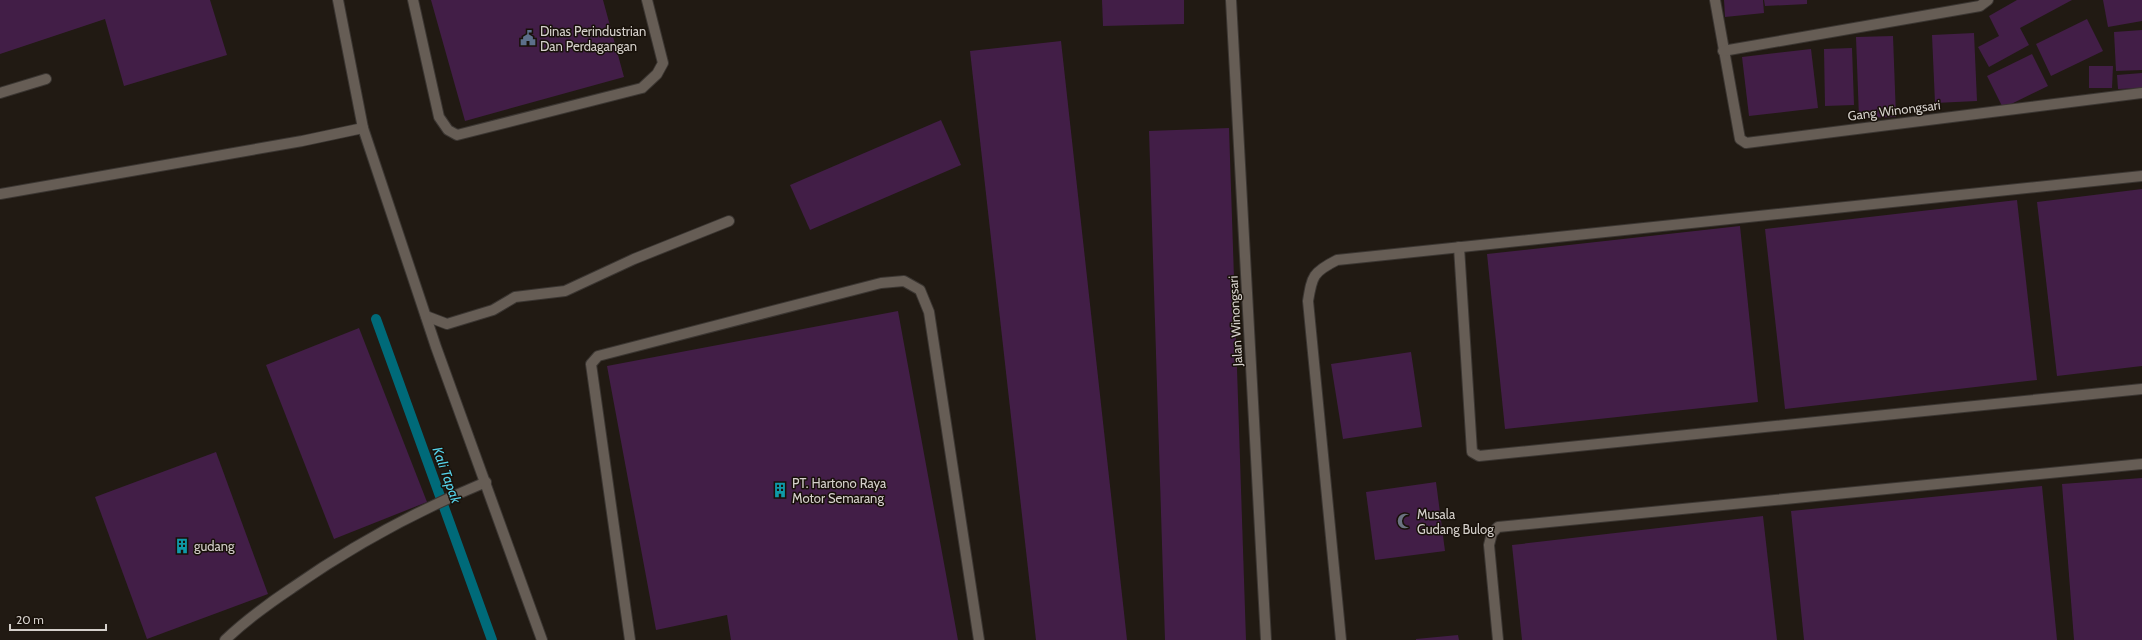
<svg xmlns="http://www.w3.org/2000/svg" width="2142" height="640" viewBox="0 0 2142 640" font-family="Cabin,sans-serif">
	<style>
		.lines { fill: none; stroke-linecap: round; stroke-linejoin: round }
		.stream { stroke: #006a79; stroke-width: 10 }
		.building { fill: #421e47 }
		.service-casing { stroke: #3b3632; stroke-width: 12 }
		.minor-casing { stroke: #3b3632; stroke-width: 12 }
		.service { stroke: #665d55; stroke-width: 10 }
		.minor { stroke: #665d55; stroke-width: 10 }
		.labels { text-anchor: middle; stroke-width: 3; stroke-linejoin: round; paint-order: stroke }
		.poi-label { font-size: 13px; fill: #d5d0cb; stroke: #18110a; text-anchor: start }
		.street-label { font-size: 13px; fill: #d5d0cb; stroke: #18110a }
		.water-label { font-size: 14px; font-style: italic; fill: #56d3eb; stroke: #18110a }
	</style>
	<rect width="100%" height="100%" fill="#211a13"/>
	<g class="lines">
		<path class="stream" d="M376 319 492 640"/>
	</g>
	<g class="building">
		<path d="M0 0H210L227 55 124 86 105 19 0 54Z"/>
		<path d="M431 0H603L624 77 465 121Z"/>
		<path d="M1102 0H1184V24L1103 26Z"/>
		<path d="M1724 0H1763L1764 13 1725 17Z"/>
		<path d="M1764 0H1807V4L1765 6Z"/>
		<path d="M2017 0H2072L2020 28 2029 45 1989 67 1978 47 1999 36 1989 16Z"/>
		<path d="M2103 0H2142V21L2108 27Z"/>
		<path d="M2087 19 2103 51 2051 76 2036 44Z"/>
		<path d="M2142 30V70L2116 71 2114 32Z"/>
		<path d="M1974 33 1977 101 1935 103 1932 35Z"/>
		<path d="M1893 36 1896 117 1859 118 1856 37Z"/>
		<path d="M1061 41 1127 640H1036L970 51Z"/>
		<path d="M1852 48 1854 105 1825 106 1824 49Z"/>
		<path d="M1811 49 1818 108 1749 116 1742 57Z"/>
		<path d="M2032 54 2048 86 2003 108 1987 76Z"/>
		<path d="M2089 66H2113L2112 88H2089Z"/>
		<path d="M2142 73V88L2118 89 2117 75Z"/>
		<path d="M941 120 961 165 810 230 790 185Z"/>
		<path d="M1229 128 1246 640H1165L1149 131Z"/>
		<path d="M2142 189V366L2057 376 2037 202Z"/>
		<path d="M2017 200 2037 380 1785 409 1765 229Z"/>
		<path d="M1740 226 1758 402 1505 429 1487 254Z"/>
		<path d="M898 311 958 640H731L727 615 656 630 607 366Z"/>
		<path d="M359 328 427 502 334 539 266 365Z"/>
		<path d="M1411 352 1422 427 1343 439 1331 364Z"/>
		<path d="M216 452 268 594 147 639 95 497Z"/>
		<path d="M2142 478V640H2074L2062 484Z"/>
		<path d="M1436 482 1445 551 1375 560 1366 492Z"/>
		<path d="M2042 486 2057 640H1804L1791 511Z"/>
		<path d="M1763 516 1777 640H1522L1512 545Z"/>
		<path d="M1458 635 1459 640H1416V639Z"/>
	</g>
	<g class="lines">
		<defs>
			<g id="service">
				<path d="M413 0 439 117 448 130 457 135 642 88 657 74 663 63 647 0"/>
				<path d="M0 93 46 79"/>
				<path d="M0 194 302 141 363 128"/>
				<path d="M1459 247 1472 452 1479 456 2142 389"/>
				<path d="M426 316 447 324 493 310 515 297 565 291 634 259 729 221"/>
				<path d="M225 640C246 620 268 604 292 588 352 546 418 510 486 482"/>
				<path d="M630 640 591 364 598 356 881 283 904 281 920 290 929 312 979 640"/>
				<path d="M1341 640 1308 301C1312 276 1313 272 1337 260L2142 176"/>
				<path d="M1498 640 1489 545 1492 533 1498 527 2142 464"/>
			</g>
			<g id="minor">
				<path d="M338 0 363 128 436 347 542 640"/>
				<path d="M1231 0 1266 640"/>
				<path d="M1715 0 1740 139 1746 143 2142 93"/>
				<path d="M1723 51 1980 6 1988 0"/>
			</g>
		</defs>
		<use href="#service" class="service-casing"/>
		<use href="#minor" class="minor-casing"/>
		<use href="#service" class="service"/>
		<use href="#minor" class="minor"/>
	</g>
	<defs>
		<symbol id="civic-bare" viewBox="-9 -9 18 18"><path d="M-.6-6.5H3V-4.5H.6V-3L4-1V1h2V6H-6V1h2V-1L-.6-3ZM-1.2 2.5V6h2.4V2.5Z" fill="#5c6f8a" stroke="#18110a" stroke-width="2.5" paint-order="stroke"/></symbol>
		<symbol id="building-bare" viewBox="-9 -9 18 18"><path d="M-4-6H4V6H1V3H-1V6H-4ZM-2.5-4.3h1.7v1.8h-1.7ZM.8-4.3h1.7v1.8H.8ZM-2.5-1h1.7V.8h-1.7ZM.8-1h1.7V.8H.8Z" fill="#0f9aa8" stroke="#18110a" stroke-width="2.5" paint-order="stroke"/></symbol>
		<symbol id="mosque-bare" viewBox="-9 -9 18 18"><path d="M3.5-4.9A6 6 0 1 0 3.5 4.9A5 5 0 1 1 3.5-4.9Z" fill="#6b7280" stroke="#18110a" stroke-width="2.5" paint-order="stroke"/></symbol>
	</defs>
	<g fill-rule="evenodd">
		<use href="#civic-bare" x="517" y="27" width="22" height="22"/>
		<use href="#building-bare" x="769" y="479" width="22" height="22"/>
		<use href="#mosque-bare" x="1394" y="510" width="22" height="22"/>
		<use href="#building-bare" x="171" y="535" width="22" height="22"/>
	</g>
	<g class="labels">
		<g class="poi-label">
			<text x="540" y="36">Dinas Perindustrian<tspan x="540" dy="15">Dan Perdagangan</tspan></text>
			<text x="792" y="488">PT. Hartono Raya<tspan x="792" dy="15">Motor Semarang</tspan></text>
			<text x="1417" y="519">Musala<tspan x="1417" dy="15">Gudang Bulog</tspan></text>
			<text x="194" y="551">gudang</text>
		</g>
		<g class="street-label">
			<text transform="translate(1894 110) rotate(-7)" y="5">Gang Winongsari</text>
			<text transform="translate(1235 321) rotate(-93)" y="5">Jalan Winongsari</text>
		</g>
		<g class="water-label">
			<text transform="translate(447 475) rotate(70)" y="5">Kali Tapak</text>
		</g>
	</g>
	<path d="M10 624v6h96v-6" fill="none" stroke="#d5d0cb" stroke-width="2"/>
	<text x="16" y="624" font-size="12" fill="#d5d0cb" stroke="#18110a" stroke-width="3" paint-order="stroke">20 m</text>
</svg>
